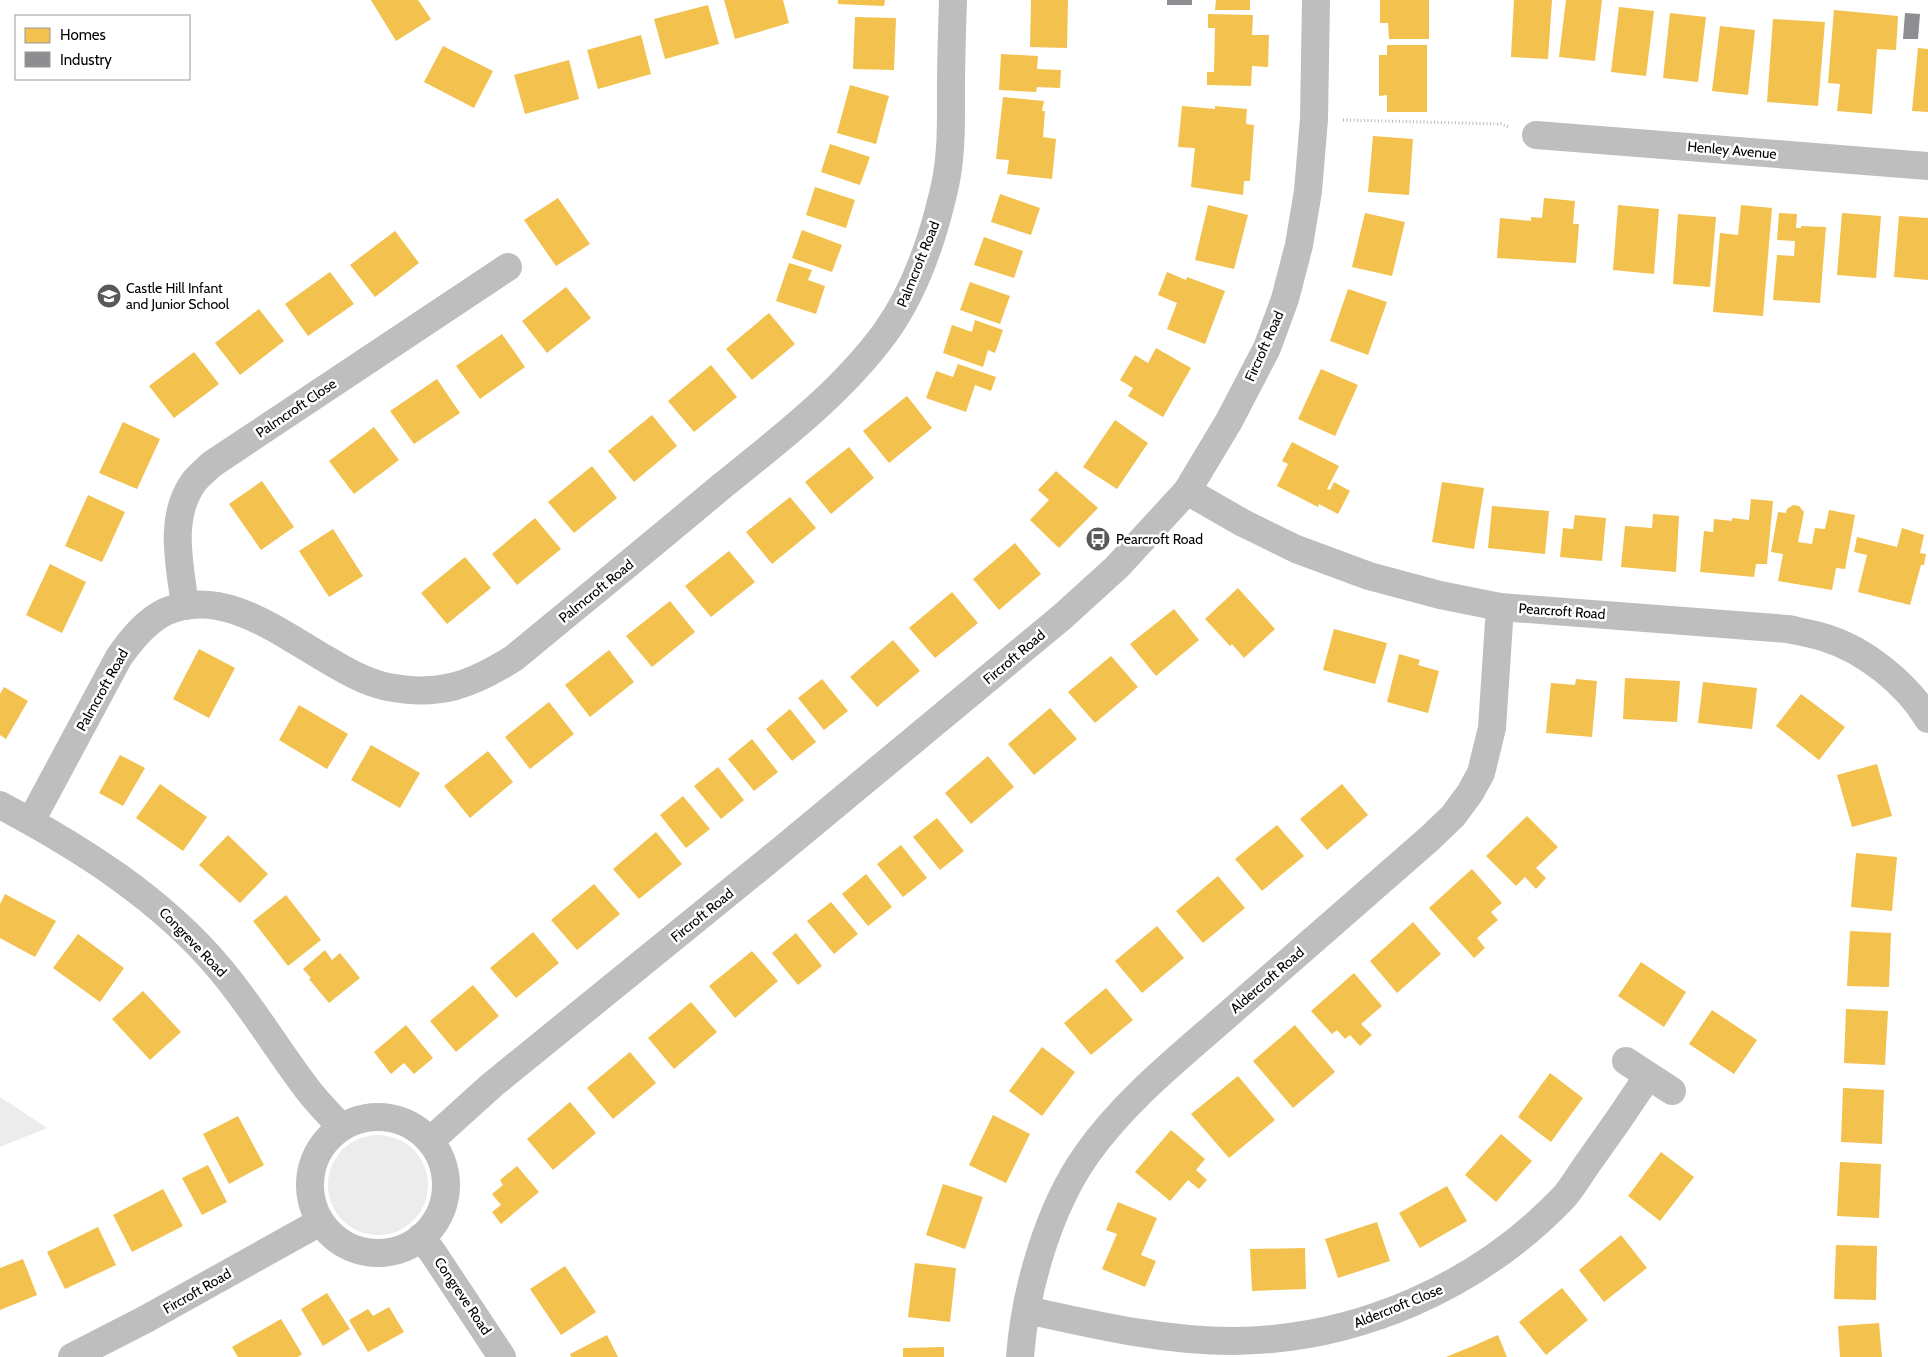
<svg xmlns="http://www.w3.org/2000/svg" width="1928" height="1357" viewBox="0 0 1928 1357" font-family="Cabin,sans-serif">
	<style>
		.green { fill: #ececec }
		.homes { fill: #f2c14e }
		.industry { fill: #8d8d92 }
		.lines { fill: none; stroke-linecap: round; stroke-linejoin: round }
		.path { stroke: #b9b9b9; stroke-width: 3; stroke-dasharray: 1 2.5; stroke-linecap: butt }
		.minor { stroke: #bebebe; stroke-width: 28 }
		.labels { text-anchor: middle; stroke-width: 5; stroke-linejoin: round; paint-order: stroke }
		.street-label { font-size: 14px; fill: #000; stroke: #fff }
		.poi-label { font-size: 14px; fill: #000; stroke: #fff; text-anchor: start }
	</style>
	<rect width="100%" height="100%" fill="#fff"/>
	<g class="green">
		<path d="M0 1097 47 1128 0 1147Z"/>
		<circle cx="378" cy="1185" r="50"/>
	</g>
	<g class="homes">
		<path d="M371 0H418L431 19 396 41Z"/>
		<path d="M724 0H783L789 23 735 39Z"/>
		<path d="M838 0H885L884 6 838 4Z"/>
		<path d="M1031 0H1068L1067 48 1030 47Z"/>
		<path d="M1216 0H1250V10H1215Z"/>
		<path d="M1380 0H1429V39H1389L1388 23H1380Z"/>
		<path d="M1514 0H1552L1548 59 1511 57Z"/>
		<path d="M1566 0H1602L1595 61 1559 57Z"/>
		<path d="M708 5 719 44 665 59 654 19Z"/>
		<path d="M1619 7 1654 11 1646 76 1611 72Z"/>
		<path d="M1834 10 1898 16 1896 50 1877 49 1872 114 1837 111 1840 84 1828 83Z"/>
		<path d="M1670 13 1706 17 1698 82 1663 78Z"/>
		<path d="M1208 14 1253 15 1252 35H1269L1268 67 1252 66 1251 86 1207 85V72H1214L1215 28H1208Z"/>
		<path d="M855 17 896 18 894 70 853 69Z"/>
		<path d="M1773 19 1825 22 1818 106 1767 102Z"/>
		<path d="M1720 26 1755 30 1748 95 1712 91Z"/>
		<path d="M641 35 651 74 598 89 587 50Z"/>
		<path d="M1387 45H1427V112H1387V95L1379 96V55H1387Z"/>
		<path d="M443 46 493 71 474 108 424 82Z"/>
		<path d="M1918 48 1928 49V112L1912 111Z"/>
		<path d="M1001 54 1038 56 1037 69 1061 70 1060 88 1037 87 1036 92 999 90Z"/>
		<path d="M569 60 579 99 525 114 514 75Z"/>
		<path d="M850 85 889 96 876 144 837 133Z"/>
		<path d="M1003 97 1044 101 1042 111H1045L1043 137 1056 139 1052 179 1007 174 1009 160 996 159Z"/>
		<path d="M1182 106 1215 109V106L1247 109 1246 124 1254 125 1250 181H1244L1243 195 1191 187 1195 148 1178 147Z"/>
		<path d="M1373 136 1413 139 1409 195 1368 192Z"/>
		<path d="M830 144 870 157 860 185 821 172Z"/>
		<path d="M815 187 855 200 846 228 806 215Z"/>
		<path d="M1000 194 1040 208 1031 235 991 222Z"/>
		<path d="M558 198 590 244 556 266 524 220Z"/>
		<path d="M1544 198 1575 201 1573 224H1579L1576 263 1497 258 1500 218 1531 221V217L1542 218Z"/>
		<path d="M1208 205 1248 215 1234 269 1195 260Z"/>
		<path d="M1618 205 1659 209 1654 274 1613 270Z"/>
		<path d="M1741 205 1772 208 1763 316 1713 312 1720 233 1738 235Z"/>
		<path d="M1365 213 1405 222 1392 276 1352 267Z"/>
		<path d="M1779 213 1797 214 1796 228H1801V226L1826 227 1820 303 1773 300 1777 255 1794 256 1795 241 1777 240Z"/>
		<path d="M1842 213 1881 216 1876 278 1837 275Z"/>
		<path d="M1678 214 1716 217 1710 287 1673 284Z"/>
		<path d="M1899 216 1928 218V280L1894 277Z"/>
		<path d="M802 230 842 245 832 272 792 258Z"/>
		<path d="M395 231 419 263 375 297 350 265Z"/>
		<path d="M984 237 1023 251 1014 278 974 265Z"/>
		<path d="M789 263 812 270 808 280 825 286 816 314 776 301Z"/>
		<path d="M330 272 354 304 308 336 285 304Z"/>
		<path d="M1167 272 1186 280 1187 277 1225 291 1205 344 1167 329 1177 303 1158 295Z"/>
		<path d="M970 282 1010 296 1000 324 960 310Z"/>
		<path d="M566 287 591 318 547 353 522 321Z"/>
		<path d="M1348 289 1387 302 1368 355 1330 341Z"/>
		<path d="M259 309 284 341 240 375 215 343Z"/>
		<path d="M769 313 795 344 752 380 726 349Z"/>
		<path d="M975 320 1003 330 995 353 988 350 983 367 943 353 952 325 972 332Z"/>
		<path d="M502 334 525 367 480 399 456 366Z"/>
		<path d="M1156 348 1191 368 1163 417 1128 396 1133 388 1120 380 1135 355 1148 363Z"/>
		<path d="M194 352 219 384 174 418 149 386Z"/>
		<path d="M958 364 996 377 991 391 975 385 966 412 926 398 936 371 953 377Z"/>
		<path d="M711 365 737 397 694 432 668 401Z"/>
		<path d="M1321 369 1358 385 1335 436 1298 419Z"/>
		<path d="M437 379 460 413 414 444 390 411Z"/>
		<path d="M907 396 932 428 889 463 863 431Z"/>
		<path d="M652 415 677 446 634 482 608 451Z"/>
		<path d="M1115 420 1148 443 1117 489 1083 467Z"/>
		<path d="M123 422 160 439 137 489 99 473Z"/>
		<path d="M374 427 399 460 354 494 329 461Z"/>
		<path d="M1292 442 1339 466 1327 489 1330 490 1334 482 1350 491 1338 514 1319 504 1318 507 1277 486 1288 464 1282 461Z"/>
		<path d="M849 447 874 478 831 514 805 482Z"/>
		<path d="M592 466 617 498 574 533 548 502Z"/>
		<path d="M1056 471 1098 508 1059 548 1030 520 1049 500 1038 490Z"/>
		<path d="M262 481 294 527 261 550 229 504Z"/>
		<path d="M1442 482 1484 488 1474 549 1432 542Z"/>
		<path d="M88 495 125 512 102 562 65 546Z"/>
		<path d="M790 497 816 528 772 564 746 532Z"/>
		<path d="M1751 499 1773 501 1767 564H1756L1754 577 1700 572 1704 531 1713 532 1714 519 1732 521V518L1749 520Z"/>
		<path d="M1793 505 1799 506 1804 512 1798 542 1812 544 1815 528 1825 529 1829 510 1855 515 1845 569 1836 568 1832 590 1778 581 1783 554 1771 552 1778 512 1786 513 1787 509Z"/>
		<path d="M1492 506 1549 511 1545 554 1488 548Z"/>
		<path d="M1653 514 1679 516 1676 572 1621 567 1625 526 1652 528Z"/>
		<path d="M1575 515 1606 518 1602 561 1560 557 1563 528 1573 529Z"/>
		<path d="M535 518 561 549 517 585 492 554Z"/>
		<path d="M1902 528 1924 535 1920 553 1926 554 1924 565H1921L1910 605 1858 592 1867 555 1854 552 1857 537 1897 547Z"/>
		<path d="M333 529 363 576 329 597 299 551Z"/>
		<path d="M1015 543 1041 574 999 610 973 579Z"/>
		<path d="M729 551 755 582 711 617 685 586Z"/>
		<path d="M465 557 491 588 447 624 421 593Z"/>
		<path d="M50 564 86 582 62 633 26 615Z"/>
		<path d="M1238 588 1275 629 1244 658 1232 644 1230 646 1205 619Z"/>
		<path d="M952 592 978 623 935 658 909 628Z"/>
		<path d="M670 601 695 632 652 667 626 636Z"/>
		<path d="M1174 609 1199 640 1156 676 1130 644Z"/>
		<path d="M1334 629 1387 643 1375 684 1323 670Z"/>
		<path d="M893 640 920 671 877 707 850 677Z"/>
		<path d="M199 649 235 668 209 718 173 699Z"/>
		<path d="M609 650 634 682 590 717 565 685Z"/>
		<path d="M1399 654 1420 660 1418 665 1439 671 1428 713 1387 702Z"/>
		<path d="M1111 656 1138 687 1095 723 1068 692Z"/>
		<path d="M1625 678 1680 681 1677 722 1623 719Z"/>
		<path d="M822 679 848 711 824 730 798 698Z"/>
		<path d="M1576 679 1597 681 1592 737 1546 733 1551 683 1575 685Z"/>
		<path d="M1703 682 1757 688 1752 729 1698 723Z"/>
		<path d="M4 687 28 701 6 739 0 735V694Z"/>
		<path d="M1801 694 1845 727 1819 760 1776 726Z"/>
		<path d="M549 702 574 734 530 769 505 737Z"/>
		<path d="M299 705 348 734 327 769 279 740Z"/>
		<path d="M1050 708 1077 739 1034 775 1008 744Z"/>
		<path d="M790 709 816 742 792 761 766 729Z"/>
		<path d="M752 739 778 772 754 791 728 759Z"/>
		<path d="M371 745 420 773 400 808 351 780Z"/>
		<path d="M488 751 513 782 470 818 444 786Z"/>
		<path d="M120 755 145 768 123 806 99 793Z"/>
		<path d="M988 756 1014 787 971 824 945 793Z"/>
		<path d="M1877 764 1892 816 1852 827 1837 775Z"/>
		<path d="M718 767 744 800 721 819 694 786Z"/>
		<path d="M160 784 207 817 183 851 136 818Z"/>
		<path d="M1342 784 1368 815 1327 850 1300 819Z"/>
		<path d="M683 796 710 829 686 848 660 815Z"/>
		<path d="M1527 816 1558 847 1536 868 1546 878 1536 889 1525 877 1516 886 1486 856Z"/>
		<path d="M937 818 964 851 940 870 913 837Z"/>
		<path d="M1277 825 1304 856 1262 891 1235 859Z"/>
		<path d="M656 832 682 864 639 899 613 869Z"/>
		<path d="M228 835 268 874 240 903 199 865Z"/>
		<path d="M901 845 927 878 903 897 877 864Z"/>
		<path d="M1856 853 1897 857 1892 911 1851 907Z"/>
		<path d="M1472 869 1502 903 1491 912 1498 920 1477 938 1485 948 1474 958 1429 908Z"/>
		<path d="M866 874 892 907 868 926 842 894Z"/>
		<path d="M1218 876 1245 908 1203 943 1176 911Z"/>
		<path d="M594 884 620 914 577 950 551 920Z"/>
		<path d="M5 894 56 921 35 957 0 938V904Z"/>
		<path d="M286 895 321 940 288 966 253 921Z"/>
		<path d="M831 902 858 934 834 954 807 921Z"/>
		<path d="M1413 922 1441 954 1397 993 1370 961Z"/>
		<path d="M1157 926 1184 958 1142 993 1115 961Z"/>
		<path d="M1850 931 1891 933 1889 987 1847 986Z"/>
		<path d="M533 932 559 963 516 998 490 968Z"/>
		<path d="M796 933 822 966 798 985 772 953Z"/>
		<path d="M78 934 124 968 100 1002 53 968Z"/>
		<path d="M325 950 332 960 340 953 360 978 329 1003 309 979 311 978 303 969Z"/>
		<path d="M752 951 778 981 735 1018 709 986Z"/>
		<path d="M1641 962 1686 992 1664 1027 1618 996Z"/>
		<path d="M1354 973 1382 1006 1361 1024 1372 1035 1360 1046 1350 1035 1345 1039 1337 1030 1332 1034 1311 1011Z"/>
		<path d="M473 985 499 1016 456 1052 430 1021Z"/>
		<path d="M1106 988 1133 1020 1091 1055 1064 1023Z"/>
		<path d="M143 991 181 1032 150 1060 112 1019Z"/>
		<path d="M691 1002 717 1032 674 1069 648 1038Z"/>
		<path d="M1846 1009 1888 1011 1885 1065 1844 1063Z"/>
		<path d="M1712 1010 1757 1040 1734 1074 1689 1044Z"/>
		<path d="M406 1025 433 1058 414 1074 404 1063 391 1074 374 1052Z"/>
		<path d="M1295 1025 1335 1072 1293 1108 1253 1061Z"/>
		<path d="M1042 1047 1075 1072 1042 1116 1009 1091Z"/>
		<path d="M630 1052 656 1083 613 1119 587 1088Z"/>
		<path d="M1550 1073 1583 1098 1551 1142 1518 1117Z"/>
		<path d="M1238 1076 1275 1120 1229 1158 1191 1114Z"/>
		<path d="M1843 1088 1884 1090 1882 1144 1841 1142Z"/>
		<path d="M570 1102 596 1133 553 1170 527 1139Z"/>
		<path d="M993 1115 1030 1134 1006 1183 969 1165Z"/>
		<path d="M238 1116 264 1165 229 1184 203 1134Z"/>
		<path d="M1171 1130 1205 1159 1196 1170 1207 1180 1199 1189 1188 1180 1170 1201 1135 1172Z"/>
		<path d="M1501 1134 1532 1161 1496 1202 1465 1175Z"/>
		<path d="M1661 1152 1694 1177 1660 1221 1628 1196Z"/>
		<path d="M1840 1162 1881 1164 1879 1218 1837 1216Z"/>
		<path d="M208 1165 227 1202 202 1215 182 1178Z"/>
		<path d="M517 1166 539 1192 501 1224 492 1212 501 1205 492 1194 503 1185 500 1180Z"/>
		<path d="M943 1184 983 1197 965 1249 926 1235Z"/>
		<path d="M1447 1186 1467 1221 1420 1248 1399 1213Z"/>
		<path d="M163 1189 183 1226 132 1252 113 1215Z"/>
		<path d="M1118 1202 1157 1218 1141 1255 1156 1261 1145 1287 1102 1269 1117 1234 1106 1230Z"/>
		<path d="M1377 1222 1390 1261 1338 1278 1325 1239Z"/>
		<path d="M98 1227 116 1265 65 1289 47 1252Z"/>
		<path d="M1621 1235 1647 1268 1604 1302 1579 1270Z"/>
		<path d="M1836 1245 1877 1246 1876 1300 1834 1299Z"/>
		<path d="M1305 1248 1306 1289 1252 1291 1250 1249Z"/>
		<path d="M23 1259 37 1295 0 1310V1268Z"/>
		<path d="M915 1263 956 1268 950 1322 908 1317Z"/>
		<path d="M565 1266 596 1312 561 1335 530 1289Z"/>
		<path d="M1562 1288 1588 1320 1546 1355 1519 1322Z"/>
		<path d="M327 1293 350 1329 323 1346 301 1309Z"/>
		<path d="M389 1307 404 1332 368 1352 349 1320 368 1309 373 1316Z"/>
		<path d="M281 1319 302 1354 298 1357H238L232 1347Z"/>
		<path d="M1879 1323 1882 1357H1840L1838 1326Z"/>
		<path d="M607 1335 618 1357H571L570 1354Z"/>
		<path d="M1498 1335 1507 1357H1446L1473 1346Z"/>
		<path d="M944 1347V1357H903V1348Z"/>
	</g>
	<g class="industry">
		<rect x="1167" y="0" width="25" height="5"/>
		<path d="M1905 13 1920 14 1918 39H1903Z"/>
	</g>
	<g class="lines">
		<path class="path" d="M1343 120 1501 124 1509 127"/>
		<g class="minor">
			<path d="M1536 135 1928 166"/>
			<path d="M1187 491 1243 523 1296 549 1369 576 1440 595 1500 607 1788 629C1801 632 1814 634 1826 638 1865 650 1907 684 1928 719"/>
			<path d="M185 606C180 565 168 519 193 483 198 476 206 470 212 464L508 267"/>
			<path d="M0 805C81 848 162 899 221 970 253 1008 278 1051 308 1090 318 1103 330 1115 341 1127"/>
			<path d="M31 821 119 657C131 640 146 621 165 612 219 587 275 629 319 655 341 668 363 682 388 687 439 697 471 685 514 658 583 601 653 544 722 486 780 439 841 393 885 333 914 293 932 241 943 194 952 159 951 124 951 89 951 59 952 30 953 0"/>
			<path d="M1626 1061 1672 1091"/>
			<circle cx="378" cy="1185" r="68"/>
			<path d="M430 1141 492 1085 780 851 1062 617 1117 567 1187 491 1229 421 1267 348 1285 299 1299 245 1308 191 1314 119 1316 0"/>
			<path d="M421 1237 433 1253 502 1357"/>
			<path d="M1027 1310C1095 1325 1163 1341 1233 1341 1357 1340 1478 1287 1564 1197 1573 1187 1580 1174 1588 1163 1609 1134 1629 1105 1648 1076"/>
			<path d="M72 1357 146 1319 320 1222"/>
			<path d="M1020 1357C1025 1291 1048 1209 1087 1154 1126 1099 1181 1056 1232 1011 1297 954 1363 897 1429 839L1453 816 1470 793 1481 773 1492 728 1500 607"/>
		</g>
	</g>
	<defs>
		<symbol id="school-disc" viewBox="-11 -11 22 22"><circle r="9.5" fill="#595959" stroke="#fff"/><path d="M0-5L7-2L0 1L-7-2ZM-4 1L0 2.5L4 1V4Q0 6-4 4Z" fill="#fff"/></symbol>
		<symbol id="bus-disc" viewBox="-11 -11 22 22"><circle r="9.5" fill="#595959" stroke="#fff"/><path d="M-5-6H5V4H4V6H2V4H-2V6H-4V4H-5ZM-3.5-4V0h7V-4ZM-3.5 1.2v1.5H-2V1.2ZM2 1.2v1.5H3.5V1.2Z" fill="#fff"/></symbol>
	</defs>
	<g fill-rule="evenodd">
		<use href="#school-disc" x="95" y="282" width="28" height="28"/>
		<use href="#bus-disc" x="1084" y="525" width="28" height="28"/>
	</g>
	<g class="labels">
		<g class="street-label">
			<text transform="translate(1732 150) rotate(5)" y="5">Henley Avenue</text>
			<text transform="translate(918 264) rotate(-68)" y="5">Palmcroft Road</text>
			<text transform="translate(1264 346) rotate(-66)" y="5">Fircroft Road</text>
			<text transform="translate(296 408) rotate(-34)" y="5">Palmcroft Close</text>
			<text transform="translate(596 591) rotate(-39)" y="5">Palmcroft Road</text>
			<text transform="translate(1562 611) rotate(4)" y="5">Pearcroft Road</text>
			<text transform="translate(1014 657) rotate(-40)" y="5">Fircroft Road</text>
			<text transform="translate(102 690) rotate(-61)" y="5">Palmcroft Road</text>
			<text transform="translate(702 915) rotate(-39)" y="5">Fircroft Road</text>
			<text transform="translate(193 942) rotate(46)" y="5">Congreve Road</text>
			<text transform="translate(1267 980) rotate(-41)" y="5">Aldercroft Road</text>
			<text transform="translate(197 1291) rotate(-30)" y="5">Fircroft Road</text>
			<text transform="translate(463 1296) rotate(56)" y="5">Congreve Road</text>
			<text transform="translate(1398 1306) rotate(-22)" y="5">Aldercroft Close</text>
		</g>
		<g class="poi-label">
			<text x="126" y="293">Castle Hill Infant<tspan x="126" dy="16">and Junior School</tspan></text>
			<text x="1116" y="544">Pearcroft Road</text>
		</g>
	</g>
	<rect x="15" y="15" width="175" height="65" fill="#ffffff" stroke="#999999"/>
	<rect x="25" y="28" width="25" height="15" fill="#f2c14e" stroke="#999999"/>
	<text x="60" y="40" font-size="15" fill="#000000">Homes</text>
	<rect x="25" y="52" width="25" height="15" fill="#8d8d92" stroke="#999999"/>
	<text x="60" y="65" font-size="15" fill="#000000">Industry</text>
</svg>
